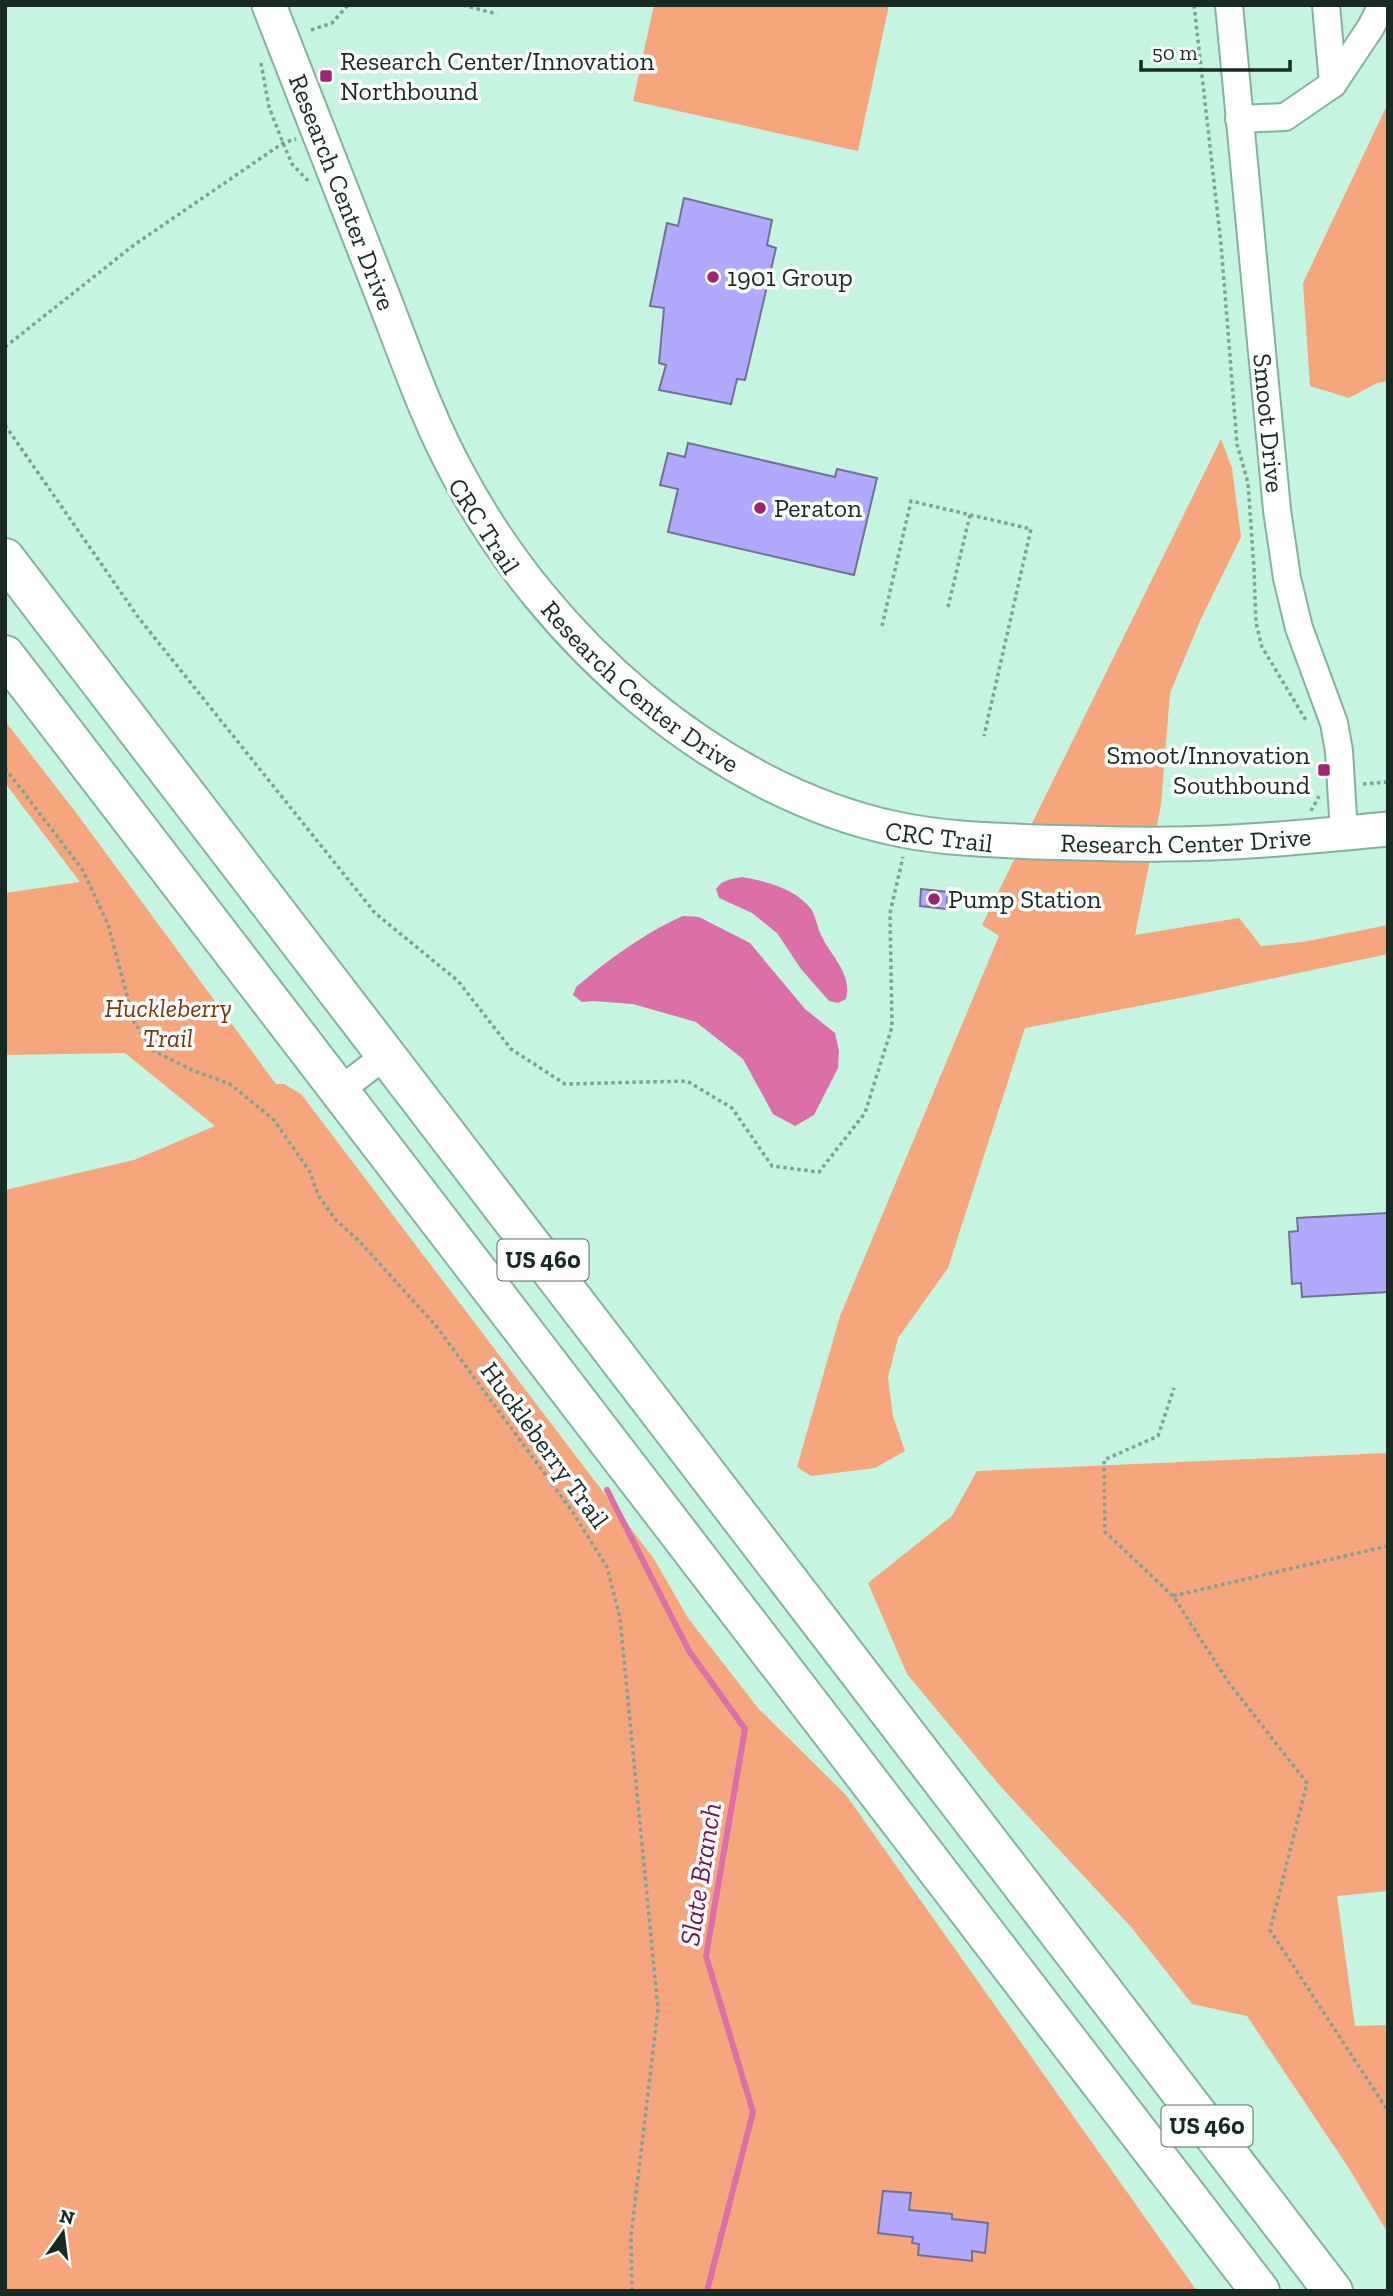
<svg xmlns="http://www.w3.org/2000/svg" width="1393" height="2296" viewBox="0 0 1393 2296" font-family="'Zilla Slab',serif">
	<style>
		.green { fill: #f5a67d; fill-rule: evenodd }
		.water { fill: #da6faa }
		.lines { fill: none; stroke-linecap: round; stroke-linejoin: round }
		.stream { stroke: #da6faa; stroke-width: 6 }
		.building { fill: #b1a9fe; stroke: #737094; stroke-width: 2 }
		.minor-casing { stroke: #85b29f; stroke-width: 30 }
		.major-casing { stroke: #85b29f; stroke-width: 37 }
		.highway-casing { stroke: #85b29f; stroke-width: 42 }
		.path { stroke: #7ea293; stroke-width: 3.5; stroke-dasharray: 3.5 3.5; stroke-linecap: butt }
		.minor { stroke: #fff; stroke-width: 26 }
		.major { stroke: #fff; stroke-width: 33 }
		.highway { stroke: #fff; stroke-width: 38 }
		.poi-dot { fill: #a22172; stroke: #fff; stroke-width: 2.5 }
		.labels { text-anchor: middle; stroke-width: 7; stroke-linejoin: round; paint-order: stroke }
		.shield { fill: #fff; stroke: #5d6a65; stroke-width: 2 }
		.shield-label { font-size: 24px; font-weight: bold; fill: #182a23 }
		.poi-label { font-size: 26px; fill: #182a23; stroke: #fff; text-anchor: start }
		.street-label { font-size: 26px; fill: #182a23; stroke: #fff }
		.park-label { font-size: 26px; font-style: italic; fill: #7b370c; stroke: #fff }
		.water-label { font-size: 28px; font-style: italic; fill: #751451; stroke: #fff }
	</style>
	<rect width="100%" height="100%" fill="#c5f4e0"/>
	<g class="green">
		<path d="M654 5H889L858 151 633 101Z"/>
		<path d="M1388 103V381L1377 383 1349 398 1310 386 1303 283Z"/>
		<path d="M1221 439 1232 468 1241 537 1200 621 1170 693 1161 805 1135 935 1239 918 1261 946 1303 942 1388 925V954L1190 996 1025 1028 948 1268 898 1338 888 1378 893 1416 905 1451 875 1468 811 1476 797 1467 840 1316 999 936 982 925Z"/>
		<path d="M5 721 77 814 276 1084H284L301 1094 654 1559 688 1618 758 1708 846 1795 1197 2291H5V1190L134 1160 215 1126 125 1053 5 1055V893L80 882 5 783ZM883 2191 911 2193 909 2215 918 2211 952 2214V2219L987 2223 985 2252 912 2243 913 2237 879 2233 877 2231Z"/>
		<path d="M1388 1453V1891L1337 1896 1355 2026 1388 2025V2233L1348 2167 1247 2016 1192 2004 1131 1927 1001 1787 907 1674 868 1583 952 1516 977 1471Z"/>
	</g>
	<g class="water">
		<path d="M742 877C765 881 796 889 811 909 816 916 817 927 821 935 830 955 853 974 846 999L838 1003 829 1001 801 969 777 933 752 913 719 898 716 889C722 880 731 879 742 877Z"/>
		<path d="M683 916 699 917 750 943 805 1009 835 1033 839 1051 838 1068 814 1115 795 1126 773 1114 743 1059 696 1022 633 1004 593 1001 582 1002 573 995 576 987C611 958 641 935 683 916Z"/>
	</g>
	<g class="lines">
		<path class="stream" d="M607 1490 689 1651 745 1729 706 1956 753 2112 707 2291"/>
	</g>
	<g class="building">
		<path d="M684 198 772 220 767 245 776 248 745 380 737 379 731 404 659 390 666 365 659 363 664 308 650 306 667 223 678 226Z"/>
		<path d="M688 443 835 477 837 469 877 478 854 575 668 532 678 489 660 485 668 453 685 457Z"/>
		<path d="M921 889 948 892 946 909 920 906Z"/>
		<path d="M1388 1213V1292L1302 1297 1301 1283 1292 1284 1289 1232 1298 1231 1297 1218Z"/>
		<path d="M883 2191 911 2193 909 2210 952 2214V2219L988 2223 985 2253 972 2251V2261L918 2255 919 2244 912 2243 913 2237 878 2233Z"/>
	</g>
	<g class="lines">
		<defs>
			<g id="minor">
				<path id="s1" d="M1229 5 1277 510 1287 578 1299 628 1334 723 1339 751 1344 833"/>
				<path d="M1326 5 1333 84"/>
				<path d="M1239 119 1285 117 1333 84 1371 27 1382 5"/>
				<path d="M339 1091 386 1055"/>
			</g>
			<g id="major">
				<path id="s2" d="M269 5C307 101 344 198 382 294 406 355 427 418 459 476 546 639 713 790 897 829 944 839 992 840 1039 842 1081 843 1124 845 1166 844 1240 844 1314 836 1388 829"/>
			</g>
			<g id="highway">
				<path d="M5 558 1333 2291"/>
				<path d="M5 655 1260 2291"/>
			</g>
		</defs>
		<use href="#minor" class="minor-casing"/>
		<use href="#major" class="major-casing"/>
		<use href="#highway" class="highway-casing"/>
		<g class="path">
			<path d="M463 5 497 14"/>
			<path d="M1194 5 1221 244 1237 444 1248 483 1254 569 1256 623 1262 647 1307 722"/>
			<path d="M311 30 332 23 348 5"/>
			<path d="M261 63 269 107 283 143 292 164 310 183"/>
			<path d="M5 347 134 245 283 143 296 139"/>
			<path d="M5 425 138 617 375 913 458 981 511 1049 565 1084 687 1081 732 1108 772 1166 819 1172 865 1113 892 1027 890 913 903 857"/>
			<path d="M948 607 970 515"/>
			<path d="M882 626 911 501 1031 529 984 736"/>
			<path d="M5 768 82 869 108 924 134 1022 154 1051 192 1070 230 1084 274 1120 310 1172 318 1195 335 1219 360 1242 437 1327 572 1511 607 1567 620 1618 658 2009 631 2236 632 2291"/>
			<path d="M1363 784 1388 782"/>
			<path d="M1311 811 1319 796"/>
			<path d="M1388 1546 1173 1596 1229 1683 1307 1783 1270 1930 1388 2111"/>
			<path d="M1173 1596 1105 1532 1104 1460 1158 1436 1174 1388"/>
		</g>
		<use href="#minor" class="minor"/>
		<use href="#major" class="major"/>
		<use href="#highway" class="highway"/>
	</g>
	<g class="poi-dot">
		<rect x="319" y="69" width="14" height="14" rx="3.5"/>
		<circle cx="713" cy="277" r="7"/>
		<circle cx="760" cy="508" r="7"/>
		<rect x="1317" y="763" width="14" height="14" rx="3.5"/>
		<circle cx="934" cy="899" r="7"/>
	</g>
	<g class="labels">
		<g class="shield">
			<rect x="497.5" y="1239.5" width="91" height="41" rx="5"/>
			<rect x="1161.5" y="2105.5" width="91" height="41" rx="5"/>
		</g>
		<g class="shield-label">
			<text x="543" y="1268">US 460</text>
			<text x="1207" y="2134">US 460</text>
		</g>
		<g class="poi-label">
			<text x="340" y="70">Research Center/Innovation<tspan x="340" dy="30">Northbound</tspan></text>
			<text x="727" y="286">1901 Group</text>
			<text x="774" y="517">Peraton</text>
			<text x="1310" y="764" text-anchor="end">Smoot/Innovation<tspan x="1310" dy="30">Southbound</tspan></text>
			<text x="948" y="908">Pump Station</text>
		</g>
		<g class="street-label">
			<text dy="9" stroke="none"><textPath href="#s2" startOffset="201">Research Center Drive</textPath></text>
			<text dy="9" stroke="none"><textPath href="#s1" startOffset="420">Smoot Drive</textPath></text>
			<text transform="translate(484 526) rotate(57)" y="9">CRC Trail</text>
			<text dy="9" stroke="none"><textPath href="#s2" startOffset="789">Research Center Drive</textPath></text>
			<text transform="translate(939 837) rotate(7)" y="9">CRC Trail</text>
			<text dy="9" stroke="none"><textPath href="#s2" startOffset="1377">Research Center Drive</textPath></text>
			<text transform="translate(545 1445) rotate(54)" y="9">Huckleberry Trail</text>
		</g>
		<g class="park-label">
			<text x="168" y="1017">Huckleberry<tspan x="168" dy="30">Trail</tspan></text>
		</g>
		<g class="water-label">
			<text transform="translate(700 1874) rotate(-81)" y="10">Slate Branch</text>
		</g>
	</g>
	<rect width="1393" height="2296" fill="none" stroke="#182a23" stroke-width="14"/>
	<g transform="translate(63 2233) rotate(14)" stroke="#ffffff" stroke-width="5" paint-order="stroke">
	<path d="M0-5L12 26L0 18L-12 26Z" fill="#182a23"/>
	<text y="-10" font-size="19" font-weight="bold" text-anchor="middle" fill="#182a23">N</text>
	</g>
	<path d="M1141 60v10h149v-10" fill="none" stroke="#182a23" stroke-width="3.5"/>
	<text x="1152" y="60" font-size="21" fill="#182a23" stroke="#ffffff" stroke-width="5" paint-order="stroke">50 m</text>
</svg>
